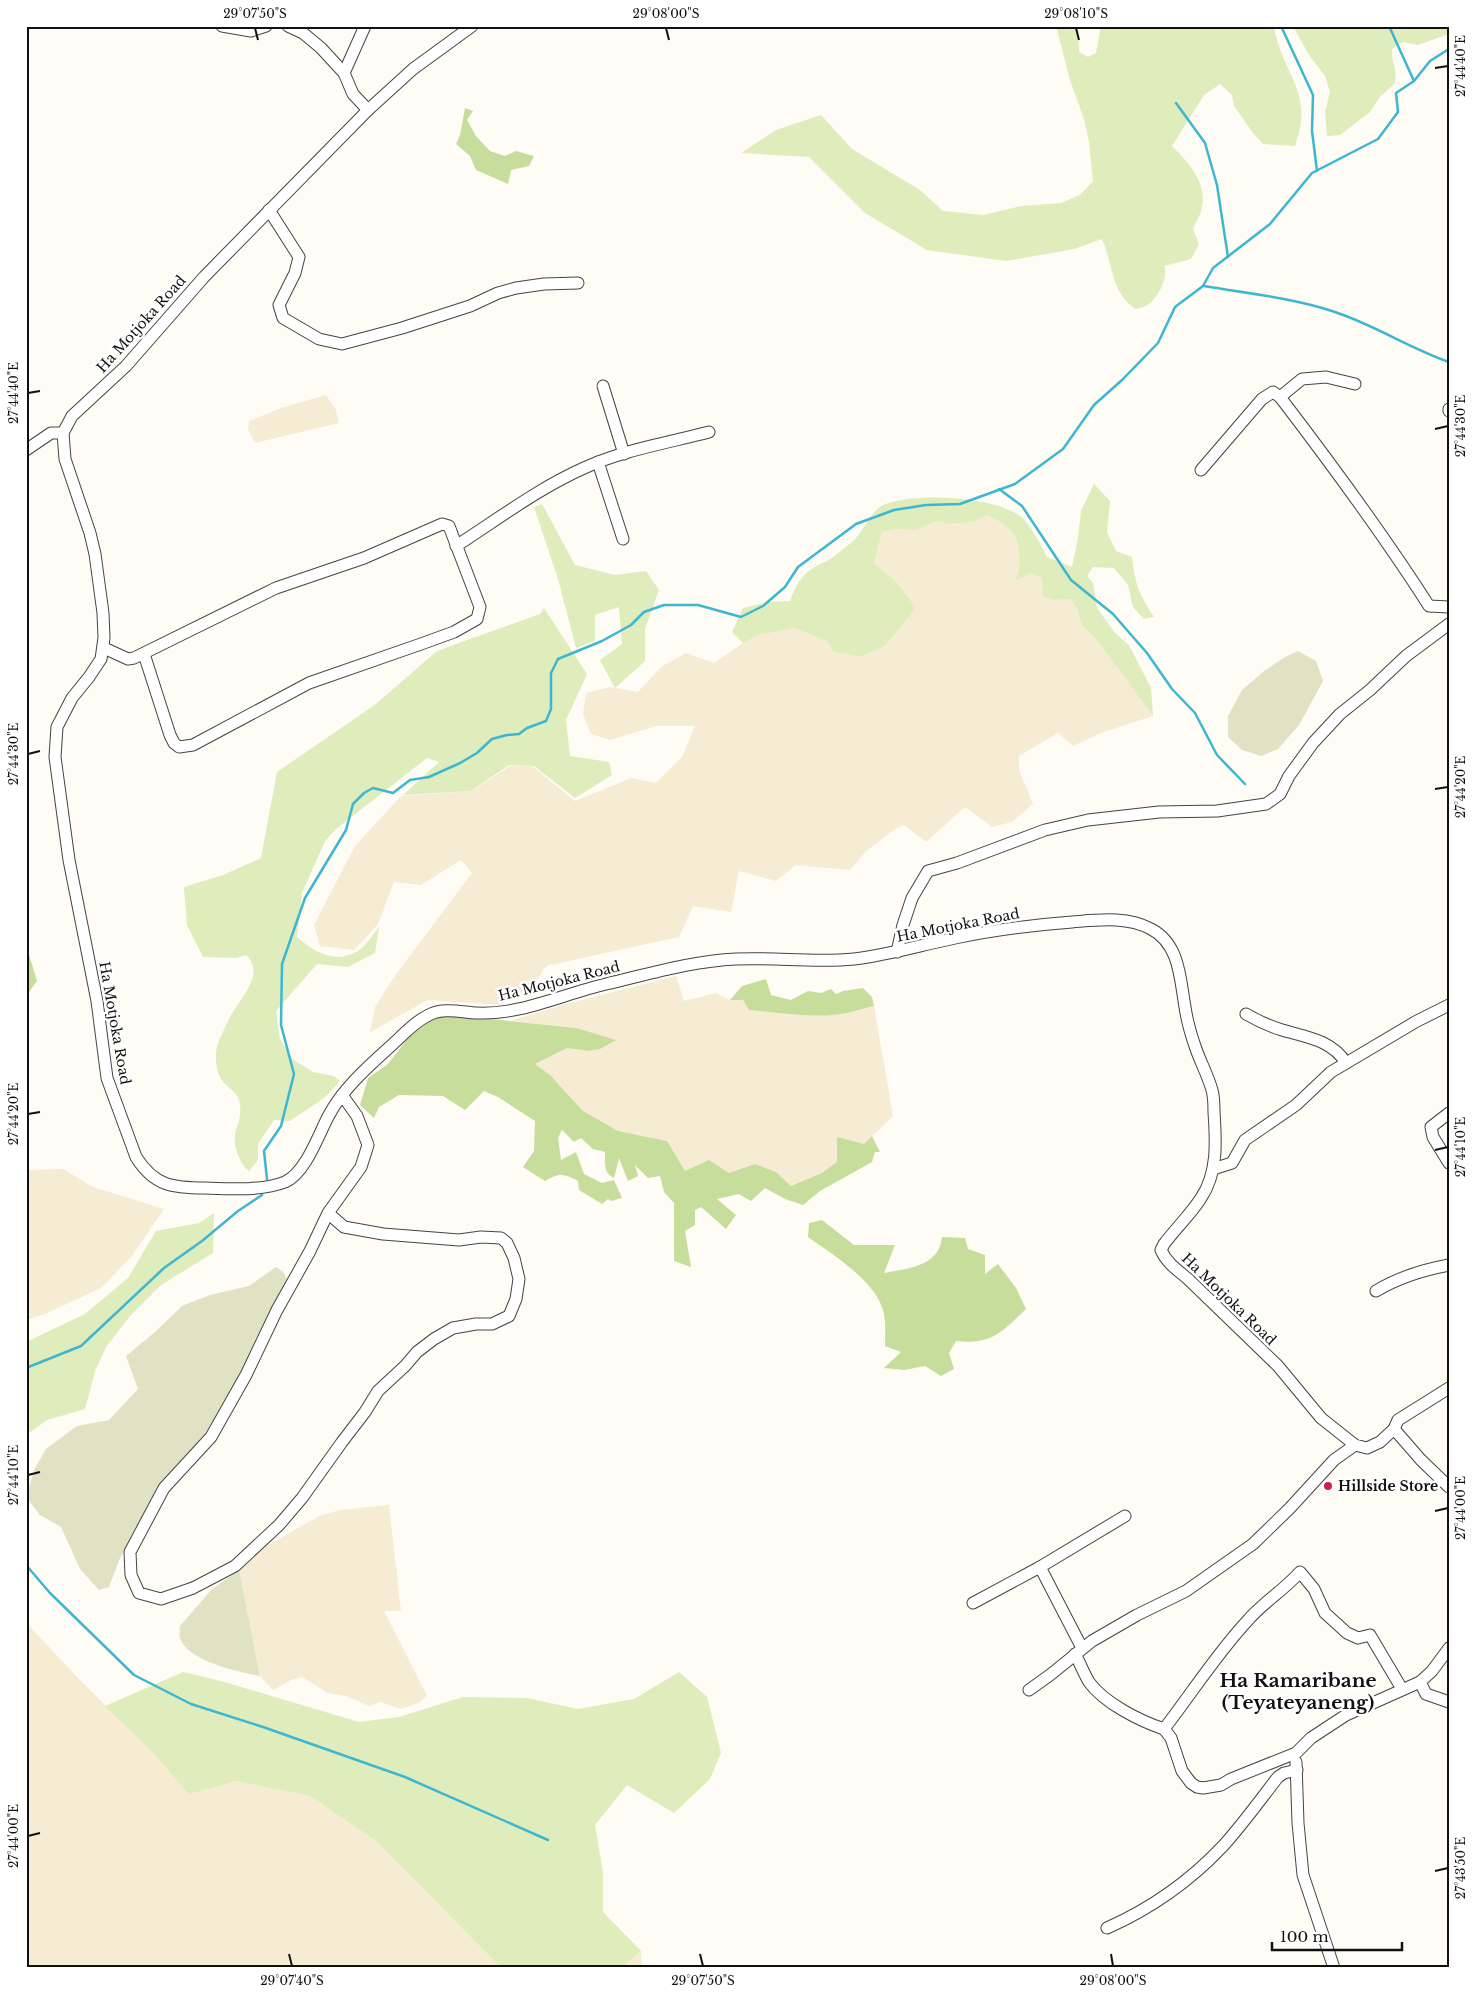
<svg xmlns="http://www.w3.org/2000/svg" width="1475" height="1994" viewBox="0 0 1475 1994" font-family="'Libre Baskerville',serif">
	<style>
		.farmland { fill: #f6ecd3 }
		.green { fill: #dfecbc }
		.forest { fill: #c7dd9b }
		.cemetery { fill: #e0e3c3 }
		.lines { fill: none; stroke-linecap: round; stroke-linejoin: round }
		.stream { stroke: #3db7d1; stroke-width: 2.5 }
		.minor-casing { stroke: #444; stroke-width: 13 }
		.minor { stroke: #fff; stroke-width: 11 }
		.ticks { fill: none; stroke: #111; stroke-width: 2 }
		.poi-dot { fill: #c62450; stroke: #fff; stroke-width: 2 }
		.labels { text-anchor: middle; stroke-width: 5; stroke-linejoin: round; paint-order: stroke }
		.street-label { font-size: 14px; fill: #111; stroke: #fff }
		.poi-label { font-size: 14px; font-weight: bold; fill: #111; stroke: #fff; text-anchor: start }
		.district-label { font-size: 19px; font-weight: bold; fill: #111; stroke: #fff }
		.neatline { fill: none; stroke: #111; stroke-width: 2 }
		.ticks-label { font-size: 12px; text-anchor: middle; fill: #111 }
	</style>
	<rect width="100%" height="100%" fill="#fffbf5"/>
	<g class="farmland">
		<path d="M326 395 336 410 339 423 255 443 248 429 249 421 281 408Z"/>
		<path d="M987 515 1000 520 1012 532 1021 552 1017 579 1032 573 1042 579 1056 600 1070 599 1077 609 1082 625 1095 638 1153 716 1101 733 1073 746 1058 733 1019 756V770L1033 804 1012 822 992 827 965 807 926 842 904 825 895 829 865 852 850 870 796 865 776 881 739 871 731 912 693 906 679 937 546 966 529 993 499 1005 428 1000 370 1032 375 1007 394 977 472 873 461 860 421 885 394 882 378 924 354 950 320 946 314 925 355 846 401 796 472 791 510 766H532L575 801 631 778 656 783 682 757 695 726H656L610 740 591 734 583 714 586 693 610 687 638 692 661 667 686 653 714 663 743 643 759 635 794 628 827 641 834 652 860 657 885 646 916 608 897 582 874 563 882 532 896 529 916 530 936 520 951 524 974 522Z"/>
		<path d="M676 976 684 1001 716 993 730 1000H743L749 1010 782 1013 827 1015 847 1013 874 1006 893 1116 864 1144 822 1173 791 1186 776 1172 755 1164 729 1173 708 1160 685 1172 667 1141 618 1131 583 1111 550 1075 535 1064 567 1048 589 1051 576 1028 510 1021 562 1005Z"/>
		<path d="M63 1169 93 1187 164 1209 132 1256 101 1288 45 1314 26 1320V1170Z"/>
		<path d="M389 1505 401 1611H384L427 1696 419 1703 400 1709 381 1702 369 1706 346 1696 328 1693 302 1677 291 1680 273 1690 260 1676 239 1570 265 1547 319 1516 340 1510Z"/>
		<path d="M26 1619 32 1629 77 1677 152 1752 189 1793 236 1781 310 1796 376 1841 501 1968H26Z"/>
		<path d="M641 1951 642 1968H621Z"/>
	</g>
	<g class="green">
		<path d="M1056 26H1078L1079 52 1088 57 1096 53 1101 26H1274C1282 75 1315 91 1295 146L1263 144 1253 133 1234 106 1232 95 1220 84 1204 95 1172 146C1188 162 1207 182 1202 207 1201 214 1196 222 1193 229L1199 244 1191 259 1164 266C1169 277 1157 300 1147 305 1144 307 1139 308 1136 309 1111 294 1113 263 1102 239L1074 249 1006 261 927 250 865 213 809 157 741 153 776 130 821 115 852 149 920 190 943 211 983 215 1021 206 1061 203 1080 195 1093 181 1089 142 1084 119 1070 80Z"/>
		<path d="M1293 26H1449V33L1446 35 1418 45 1403 42 1392 49C1391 64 1398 67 1395 83L1379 98 1370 112 1340 135 1327 136 1325 112 1330 92 1325 76 1309 55Z"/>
		<path d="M1094 484 1110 501 1107 532 1116 551 1132 557C1135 584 1139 594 1154 617L1144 619 1133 607 1128 585 1114 568 1093 567 1087 576 1093 583 1097 608 1115 633 1129 645 1151 688 1153 716 1095 638 1082 625 1077 609 1070 599 1056 600 1043 597 1042 579 1032 573 1016 580C1025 548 1018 528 987 515L974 522 951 524 936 521 916 530 896 529 882 532 874 563 897 582 916 608 885 646 860 657 834 652 827 641 794 628 759 635 743 643 732 632 743 608 768 602 790 601C796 585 801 575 816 566 822 563 828 561 833 557 839 553 845 547 851 543 862 535 871 510 883 505 914 492 993 496 1020 516 1029 522 1042 547 1047 557L1072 567 1078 538 1081 511Z"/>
		<path d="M542 504 575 565 615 575 646 571 659 590 645 629V661L615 688 600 660 622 644 619 607 595 615V641L576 648 558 579 534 507Z"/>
		<path d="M544 608 587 674 566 720 570 756 609 762 612 775 575 798 534 766 509 765 471 791 403 795 439 762 427 758 336 829 325 841 302 893 297 937C314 952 336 965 358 951 366 946 373 934 379 927L375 953 348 967 317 964 276 1011 280 1039 292 1059 313 1072 334 1076 340 1081 324 1098 290 1121 274 1120 258 1144V1160L249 1171C243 1166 241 1162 238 1155 228 1129 245 1124 239 1100 236 1090 224 1086 220 1077 216 1070 215 1054 217 1047 217 1044 231 1014 233 1012 243 996 265 972 246 955L237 958 203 957 187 925 184 887 223 875 261 858 277 772 376 704 437 651 540 614Z"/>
		<path d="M214 1213 213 1253 161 1285 130 1316 106 1347 95 1371 85 1409 47 1420 26 1435V1342L85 1314 128 1278 156 1231 199 1223Z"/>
		<path d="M183 1672 221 1681 359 1722 399 1717 463 1697 527 1698 578 1709 634 1699 679 1672 707 1697 721 1753 710 1779 674 1813 627 1785 595 1825 603 1872V1912L641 1951 621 1968H501L376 1841 310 1796 236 1781 189 1794 152 1752 105 1706Z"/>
	</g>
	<g class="forest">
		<path d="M465 108 473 111 467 120 476 136 490 151 505 156 516 151 534 156 529 166 511 170 508 184 476 170 470 156 456 144 460 135Z"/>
		<path d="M26 913 29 925 27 948 37 981 26 996Z"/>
		<path d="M766 979 771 995 791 1000 808 991 821 993 831 989 836 994 843 991 863 988 872 997 874 1006C865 1008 856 1011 847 1013 816 1019 781 1013 749 1010L743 1000H730L742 986Z"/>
		<path d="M446 1016H461L576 1028 616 1040 600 1049 589 1051 567 1048 535 1064 550 1075 583 1111 618 1131 667 1141 685 1171 709 1160 729 1173 755 1164 776 1172 791 1186 822 1173 837 1162V1137L864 1144 872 1136 880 1152H875L872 1162 820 1191 803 1205 785 1199 765 1188 751 1201 739 1194 717 1199 736 1215 726 1229 701 1207 695 1210V1225L685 1231 691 1267 674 1261V1203L664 1192 660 1176 648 1178 635 1165 638 1176 628 1181 619 1158 614 1178C603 1173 605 1163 605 1152L593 1149 581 1138 574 1142 562 1130 558 1138 561 1160 576 1152 584 1174 602 1183 614 1180 622 1198 611 1201 608 1199 602 1204 579 1190 578 1181C563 1173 559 1173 545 1181L523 1167 534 1151 535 1121 498 1097 484 1091 465 1110 443 1096 399 1095 379 1107 374 1118 360 1105 368 1078 388 1064 411 1034 434 1019Z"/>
		<path d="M822 1220 854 1245H895L884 1273C908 1268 939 1267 942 1237L965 1238 968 1249 985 1255V1274L998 1264 1016 1288 1026 1309C1002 1332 991 1345 956 1341L949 1353 954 1369 941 1376 925 1366 904 1370 884 1368 901 1352 885 1346C885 1336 886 1324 884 1314 878 1282 833 1255 808 1237L809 1223Z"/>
	</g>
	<g class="cemetery">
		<path d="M1298 651 1316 661 1323 681 1299 725 1278 749 1261 756 1242 750 1228 737V716L1242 690 1264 671 1285 657Z"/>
		<path d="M276 1267 283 1272 288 1281 223 1407 199 1442 166 1476 120 1558 109 1587 99 1590 80 1569 61 1527 40 1515 26 1497 35 1468 46 1449 77 1426 109 1420 138 1389 126 1356 155 1332 182 1306 210 1295 249 1286Z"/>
		<path d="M239 1570 260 1676C239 1672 187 1661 180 1638 179 1634 180 1630 180 1626L212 1589Z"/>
	</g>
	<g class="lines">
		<g class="stream">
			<path d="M1281 26 1313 95 1312 131 1317 171"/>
			<path d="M1389 26 1414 81"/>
			<path d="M1176 103 1205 143 1217 185 1228 257"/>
			<path d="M1204 286C1245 293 1293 298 1332 311 1373 324 1409 348 1449 362"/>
			<path d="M999 489 1022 506 1071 580 1113 614 1147 653 1172 689 1195 713 1217 755 1245 784"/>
			<path d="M267 1179 264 1151 281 1126 294 1074 281 1025 282 964 305 898 346 830 353 804 364 793 373 788 393 793 410 780 429 777 460 763 477 753 492 739 507 735 519 734 527 728 546 721 551 709V673L558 659 602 641 631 625 644 612 664 605H698L741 617 763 606 785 587 798 567 856 524 894 510 926 505 960 504 1015 484 1063 449 1094 405 1122 380 1158 343 1175 307 1203 286 1213 268 1270 224 1312 173 1378 139 1398 112 1396 93 1414 81 1430 61 1449 49"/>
			<path d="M26 1368 81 1346 164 1268 202 1241 238 1211 262 1195"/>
			<path d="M26 1565 50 1593 134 1675 191 1704 263 1727 405 1777 548 1840"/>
		</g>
		<defs>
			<g id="minor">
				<path d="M222 26 251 31 266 26"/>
				<path d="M288 26 303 33 321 48 344 73 353 94 368 110"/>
				<path d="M472 26 413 69 368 110 204 277 126 366 72 416 63 433 65 459 90 533 95 554 103 613 104 638 101 659 89 677 72 698 57 727 55 757 69 860 97 1001 107 1078 136 1157C154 1186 173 1188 205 1188 230 1189 262 1191 285 1182 306 1173 319 1133 329 1115 344 1087 370 1065 393 1044 404 1034 413 1023 427 1016 442 1007 460 1012 477 1013 522 1015 563 994 606 984 649 974 692 961 736 959 775 957 815 963 854 959 888 955 921 945 955 938 993 930 1033 925 1072 922 1098 920 1127 916 1151 929 1180 944 1180 979 1185 1007 1187 1021 1191 1035 1196 1049 1201 1063 1208 1076 1212 1090 1214 1097 1214 1105 1214 1112 1216 1141 1218 1173 1201 1198 1191 1214 1176 1228 1164 1244L1161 1250C1166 1262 1177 1270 1187 1278L1278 1366 1321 1418 1355 1445 1367 1448 1380 1442 1394 1429 1398 1420 1449 1388"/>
				<path d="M344 73 365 26"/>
				<path d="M269 210 299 257 295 273 279 305 283 318 319 339 342 344 402 328 470 306 498 293 516 288 544 284 578 283"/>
				<path d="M603 386 624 454"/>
				<path d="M1280 397 1302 379 1326 377 1355 384"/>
				<path d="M1449 409V411"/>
				<path d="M26 450 51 433H63"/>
				<path d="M598 462 623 539"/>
				<path d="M1201 470 1262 399 1273 392 1280 397C1332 465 1383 534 1429 606L1449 607"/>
				<path d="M456 546C498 519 539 488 584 468 623 450 667 443 709 432"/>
				<path d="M104 648 128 659 134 658 276 588 364 558 442 524 449 526 480 607 477 619 454 632 421 644 309 683 193 745 179 747 174 743 170 735 144 654"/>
				<path d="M897 952 903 925 912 898 928 871 957 863 1045 830 1088 820 1159 812 1217 811 1266 804 1280 794 1289 776 1313 743 1340 714 1370 690 1406 656 1449 624"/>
				<path d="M1246 1014C1258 1021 1269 1026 1282 1030 1306 1037 1332 1040 1346 1063"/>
				<path d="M1449 1113 1431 1127 1433 1137 1449 1163"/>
				<path d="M1213 1169 1232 1163 1245 1140 1296 1105 1331 1072 1417 1021 1449 1005"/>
				<path d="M328 1213 344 1227 383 1234 459 1240 481 1237 501 1238 507 1243 514 1258 519 1279 516 1299 509 1316 492 1324H476L453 1328 434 1339 417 1352 405 1366 378 1391 365 1412 342 1442 302 1498 279 1525 235 1566 193 1588 161 1599 139 1593 131 1575 130 1552 164 1488 211 1437 246 1375 277 1310 310 1251 328 1213 361 1167 368 1145 357 1116 342 1095"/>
				<path d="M1376 1291C1399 1277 1422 1270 1449 1265"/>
				<path d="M1394 1429 1421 1460 1449 1487"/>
				<path d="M1040 1567 1125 1516"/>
				<path d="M973 1603 1040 1567 1082 1648"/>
				<path d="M1075 1654C1080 1663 1084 1674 1089 1682 1104 1703 1140 1721 1164 1729 1192 1693 1217 1653 1249 1619 1264 1602 1284 1590 1300 1572L1314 1589 1325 1613 1347 1633 1358 1638 1370 1635 1402 1689"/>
				<path d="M1420 1682 1426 1694 1449 1702"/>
				<path d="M1029 1690 1050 1675 1092 1641 1137 1615 1186 1591 1253 1544 1290 1508 1334 1460 1355 1445"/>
				<path d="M1164 1729 1171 1738 1182 1771 1191 1783 1197 1787 1203 1788 1221 1785 1231 1779 1296 1753 1311 1738 1346 1715 1420 1682 1432 1671 1449 1648"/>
				<path d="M1296 1762 1298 1823 1303 1875 1334 1968"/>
				<path d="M1107 1928C1150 1909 1190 1881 1223 1846 1243 1824 1260 1800 1278 1777L1284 1773 1297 1770"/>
			</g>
		</defs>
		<use href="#minor" class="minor-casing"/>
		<use href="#minor" class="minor"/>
	</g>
	<path class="ticks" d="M255 28 258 40M666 28 669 40M1076 28 1079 40M1435 68 1448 66M28 393 40 391M1435 429 1448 426M28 754 40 751M1435 789 1448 787M28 1114 40 1112M1435 1150 1448 1147M28 1475 40 1472M1435 1511 1448 1508M28 1836 40 1833M1435 1871 1448 1868M289 1954 292 1966M700 1954 703 1966M1111 1954 1113 1966"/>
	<circle class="poi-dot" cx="1328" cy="1486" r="5"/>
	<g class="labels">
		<g class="street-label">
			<text transform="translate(141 324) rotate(-48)" y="5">Ha Motjoka Road</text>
			<text transform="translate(958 925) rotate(-11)" y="5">Ha Motjoka Road</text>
			<text transform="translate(559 981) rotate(-14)" y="5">Ha Motjoka Road</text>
			<text transform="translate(115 1023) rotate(80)" y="5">Ha Motjoka Road</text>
			<text transform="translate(1229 1299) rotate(44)" y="5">Ha Motjoka Road</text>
		</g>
		<g class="poi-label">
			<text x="1338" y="1491">Hillside Store</text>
		</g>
		<g class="district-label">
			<text x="1298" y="1687">Ha Ramaribane<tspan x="1298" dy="22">(Teyateyaneng)</tspan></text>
		</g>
	</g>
	<rect width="1475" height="1994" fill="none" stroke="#ffffff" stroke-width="55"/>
	<path d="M1272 1942v8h130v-8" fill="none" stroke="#111111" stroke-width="2.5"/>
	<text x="1280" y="1942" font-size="15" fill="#111111" stroke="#ffffff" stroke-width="4" paint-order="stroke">100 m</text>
	<rect x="28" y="28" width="1420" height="1938" class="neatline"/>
	<g class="ticks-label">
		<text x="255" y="18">29°07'50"S</text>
		<text x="666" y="18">29°08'00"S</text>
		<text x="1076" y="18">29°08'10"S</text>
		<text transform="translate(1461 66) rotate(-90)" y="4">27°44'40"E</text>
		<text transform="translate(14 393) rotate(-90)" y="4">27°44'40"E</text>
		<text transform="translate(1461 426) rotate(-90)" y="4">27°44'30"E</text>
		<text transform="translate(14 754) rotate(-90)" y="4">27°44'30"E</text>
		<text transform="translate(1461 787) rotate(-90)" y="4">27°44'20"E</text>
		<text transform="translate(14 1114) rotate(-90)" y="4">27°44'20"E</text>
		<text transform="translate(1461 1147) rotate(-90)" y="4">27°44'10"E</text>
		<text transform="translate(14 1475) rotate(-90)" y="4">27°44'10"E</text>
		<text transform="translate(1461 1508) rotate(-90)" y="4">27°44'00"E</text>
		<text transform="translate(14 1836) rotate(-90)" y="4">27°44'00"E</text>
		<text transform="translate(1461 1868) rotate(-90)" y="4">27°43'50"E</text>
		<text x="292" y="1985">29°07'40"S</text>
		<text x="703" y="1985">29°07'50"S</text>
		<text x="1113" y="1985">29°08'00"S</text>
	</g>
</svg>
